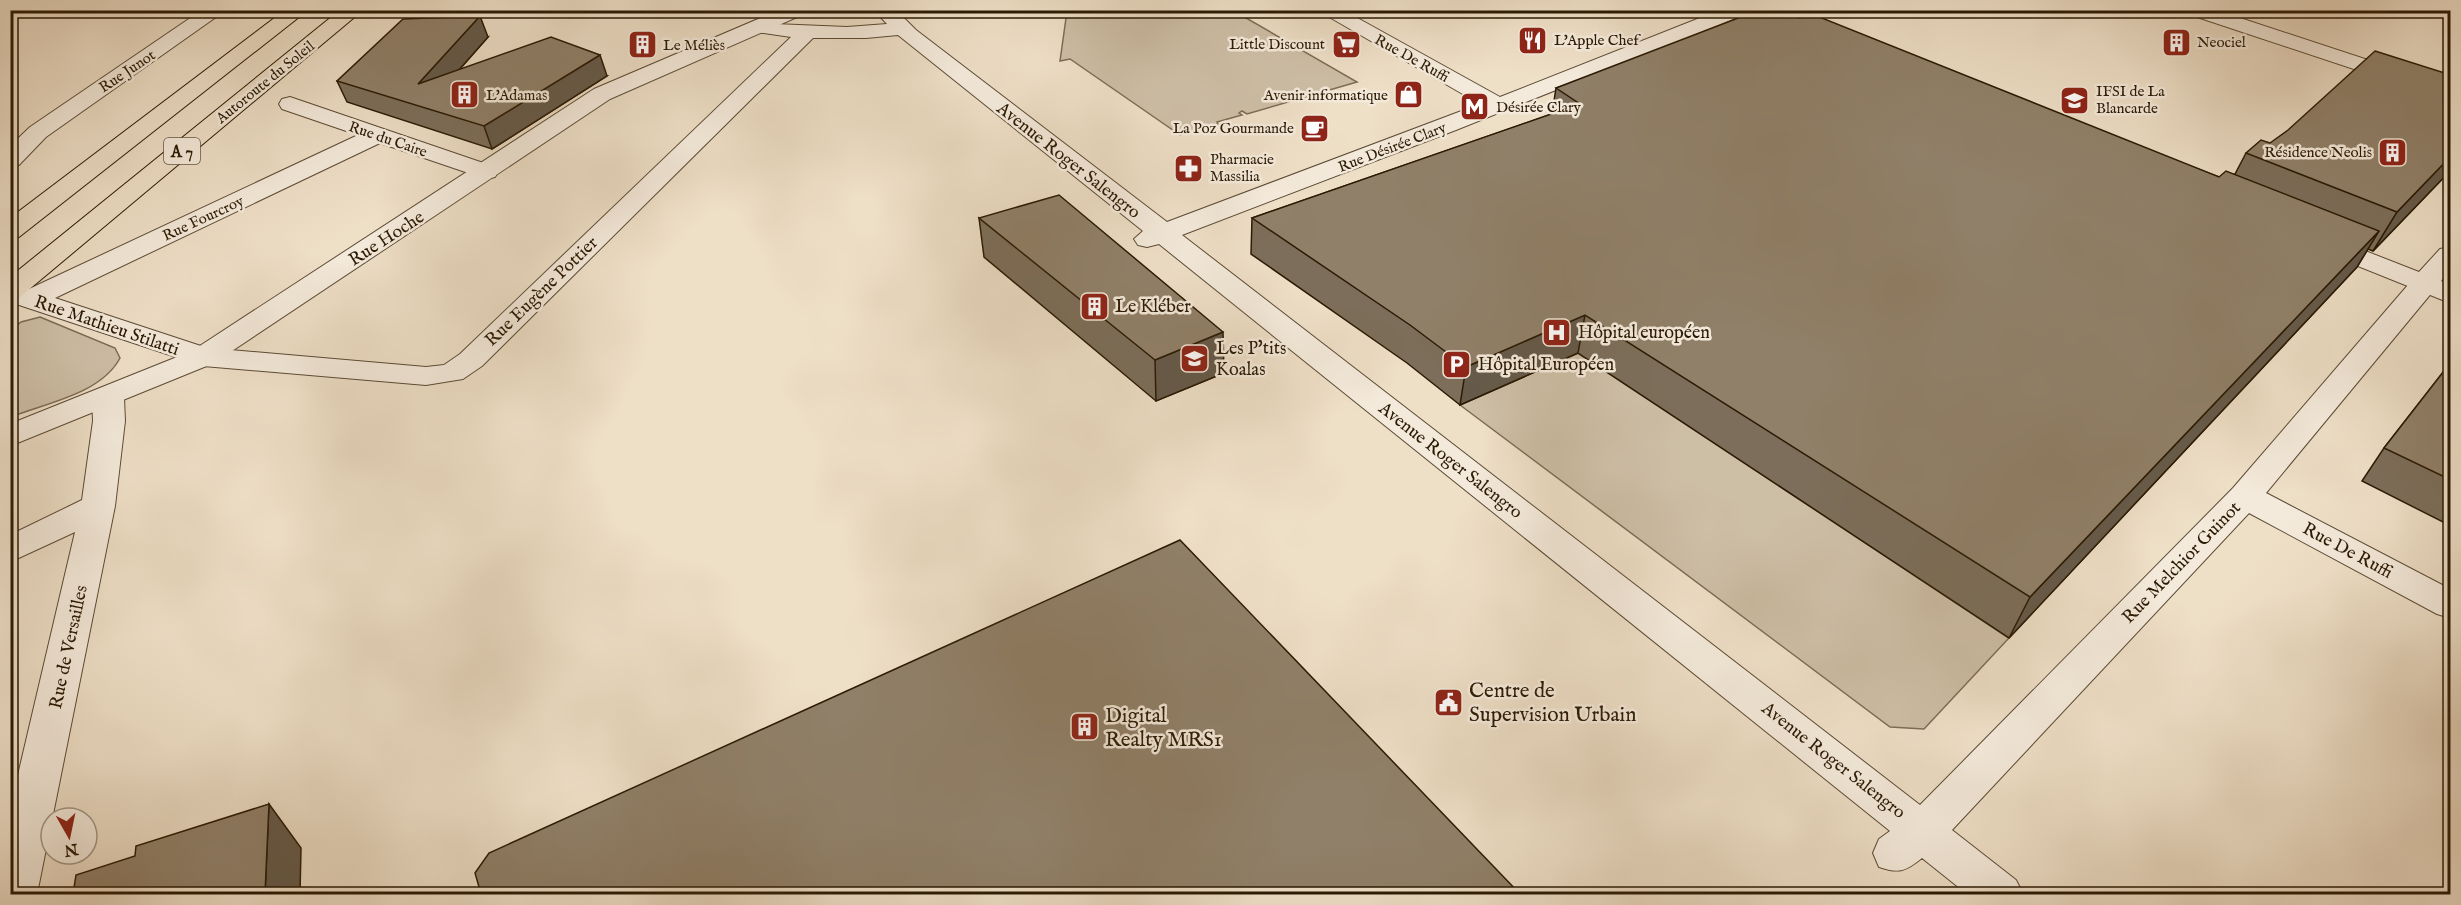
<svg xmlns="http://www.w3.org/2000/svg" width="2461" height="905" viewBox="0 0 2461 905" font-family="'IM FELL English',serif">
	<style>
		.green { fill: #cdbea6; stroke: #7c6c55; stroke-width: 1.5 }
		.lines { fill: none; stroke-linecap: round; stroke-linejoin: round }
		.minor-casing { stroke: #5c4b35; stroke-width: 2 }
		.tertiary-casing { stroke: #5c4b35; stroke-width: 2 }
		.motorway-casing { stroke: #2b1a04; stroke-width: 2 }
		.minor { fill: #f4eadb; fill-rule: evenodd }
		.tertiary { fill: #f4eadb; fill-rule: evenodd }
		.motorway { fill: #eedfc7; fill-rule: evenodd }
		.wall { fill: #7c6e5a; stroke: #2b1a04; stroke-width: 1.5 }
		.shaded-wall { fill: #655a4a; stroke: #2b1a04; stroke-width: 1.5 }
		.building { fill: #908069; stroke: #2b1a04; stroke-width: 1.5 }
		.labels { text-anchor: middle; stroke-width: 5; stroke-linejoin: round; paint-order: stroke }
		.far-poi-label { font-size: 15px; fill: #2b1a04; stroke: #f4eadb; text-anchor: start }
		.far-street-label { font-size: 15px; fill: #2b1a04; stroke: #f4eadb }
		.shield { fill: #f4eadb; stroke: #675844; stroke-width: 1.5 }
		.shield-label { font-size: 16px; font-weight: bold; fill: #2b1a04 }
		.street-label { font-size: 18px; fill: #2b1a04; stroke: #f4eadb }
		.poi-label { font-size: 18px; fill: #2b1a04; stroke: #f4eadb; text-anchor: start }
		.near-poi-label { font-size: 21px; fill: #2b1a04; stroke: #f4eadb; text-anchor: start }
	</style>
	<rect width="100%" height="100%" fill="#eedfc7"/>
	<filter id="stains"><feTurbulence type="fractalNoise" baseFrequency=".00333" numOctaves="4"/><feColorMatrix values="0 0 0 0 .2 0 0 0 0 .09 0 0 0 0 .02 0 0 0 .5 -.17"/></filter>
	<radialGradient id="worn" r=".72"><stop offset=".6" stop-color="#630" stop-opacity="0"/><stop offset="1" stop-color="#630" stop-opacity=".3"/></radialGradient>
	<g class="green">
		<path d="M1175 10 1234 11 1357 82 1247 114 1242 111 1239 113 1242 115 1217 122 1218 124 1180 135 1070 59 1060 61 1067 11Z"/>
		<path d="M40 317 115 348 120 358C101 394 46 403 11 417V330L21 322Z"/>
		<path d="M1578 353 2009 638 1924 729 1890 727 1460 405Z"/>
	</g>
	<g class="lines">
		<defs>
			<g id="minor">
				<path d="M202 10H226L46 137 19 165 10 167V146L30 127Z"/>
				<path d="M874 10H896L916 30 1167 222 1480 104 1317 10H1343L1500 97 1720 10H1749L1746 14 1456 130 1182 235 1920 805 2233 488 2414 278 2424 276 2434 278 2438 284 2434 290 2266 493 2450 589V618L2437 614 2249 513 1952 830 2016 880 2023 894H1967L1922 858C1906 871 1899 874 1879 867L1873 853 1879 839 1890 831 1159 244 1147 247 1138 245 1134 239 1143 231 898 35 866 38H813L482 366 463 379 426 385 203 366 10 302V284L29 289 358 135 282 109 279 104 282 99 290 97 495 167 498 172 495 177 486 179 380 143 55 298 207 348 426 367 444 365 460 354 791 37 749 31 746 27 749 23 847 27 887 24Z"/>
				<path d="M108 389 119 391 124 398 125 421 115 506 37 894H10V809L75 532 10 562V535L82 500 93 421 92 398 97 391Z"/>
			</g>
			<g id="tertiary">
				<path d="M779 10H807L804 14 610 99 214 363 10 446V424L192 351 594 89Z"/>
				<path d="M2185 10H2216L2450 87V101L2188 14Z"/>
				<path d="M2322 234 2419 272 2440 249 2450 247V271L2441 281 2450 285V303L2313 248 2309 242 2313 236Z"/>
			</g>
			<g id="motorway">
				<path d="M285 10H308L19 237 10 239V218Z"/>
				<path d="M340 10H363L20 297 10 299V277Z"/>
			</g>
		</defs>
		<use href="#minor" class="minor-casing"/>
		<use href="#tertiary" class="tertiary-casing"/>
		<use href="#motorway" class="motorway-casing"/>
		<use href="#minor" class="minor"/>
		<use href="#tertiary" class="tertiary"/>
		<use href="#motorway" class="motorway"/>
	</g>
	<g class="wall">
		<path d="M1799 18 2219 177 2235 174 2246 153 2451 75V170L2373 251 2368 249 2357 267 2009 638 1578 353 1460 405 1407 363 1251 254 1252 218 1552 114 1556 88Z"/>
		<path d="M488 37 459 70 607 76 492 149 347 102 337 81Z"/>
		<path d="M979 218 1224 373 1156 401 984 257Z"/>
		<path d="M2451 362V526L2362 481 2384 448Z"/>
	</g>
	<g class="shaded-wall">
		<path d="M480 16 488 37 427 106 418 84Z"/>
		<path d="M600 55 607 76 492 149 484 126Z"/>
		<path d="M2451 156V170L2373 251 2397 212Z"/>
		<path d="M2379 231 2357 267 2009 638 2030 597Z"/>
		<path d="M1585 315 1578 353 1460 405 1466 367Z"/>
		<path d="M1223 332 1224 373 1156 401 1155 360Z"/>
		<path d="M269 804 301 848 300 894H265Z"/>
	</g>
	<g class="building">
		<path d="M1759 10H1780L1799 18 1812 14 2219 177 2226 171 2379 231 2030 597 1585 315 1466 367 1410 325 1252 218 1580 104 1556 88Z"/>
		<path d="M480 16 418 84 551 37 600 55 484 126 337 81 403 19Z"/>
		<path d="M2375 51 2451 75V156L2397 212 2246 153 2261 140 2270 143 2288 130Z"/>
		<path d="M1059 195 1223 332 1155 360 979 218Z"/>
		<path d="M2451 362V480L2384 448Z"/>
		<path d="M1180 540 1520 894H481L475 873 489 853Z"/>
		<path d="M269 804 265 894H73L76 875 135 856 136 846Z"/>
	</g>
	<defs>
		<symbol id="restaurant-square" viewBox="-11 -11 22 22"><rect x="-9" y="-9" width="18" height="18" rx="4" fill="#8f2418" stroke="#f4eadb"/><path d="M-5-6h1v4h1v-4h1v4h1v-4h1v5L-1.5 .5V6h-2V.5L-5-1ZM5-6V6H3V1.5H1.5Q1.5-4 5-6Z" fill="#fff"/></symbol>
		<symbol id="building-square" viewBox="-11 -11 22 22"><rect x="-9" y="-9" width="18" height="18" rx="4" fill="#8f2418" stroke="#f4eadb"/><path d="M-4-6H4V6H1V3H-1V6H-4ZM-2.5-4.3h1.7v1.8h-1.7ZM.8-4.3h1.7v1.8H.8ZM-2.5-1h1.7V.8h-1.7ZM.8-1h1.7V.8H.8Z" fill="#fff"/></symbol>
		<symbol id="supermarket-square" viewBox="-11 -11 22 22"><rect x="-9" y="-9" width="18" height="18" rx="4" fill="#8f2418" stroke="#f4eadb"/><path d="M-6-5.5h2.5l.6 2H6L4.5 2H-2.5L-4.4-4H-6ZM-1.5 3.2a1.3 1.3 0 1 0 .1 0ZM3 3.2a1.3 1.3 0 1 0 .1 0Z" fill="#fff"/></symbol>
		<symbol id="shop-square" viewBox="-11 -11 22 22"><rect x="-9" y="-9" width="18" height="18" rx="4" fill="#8f2418" stroke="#f4eadb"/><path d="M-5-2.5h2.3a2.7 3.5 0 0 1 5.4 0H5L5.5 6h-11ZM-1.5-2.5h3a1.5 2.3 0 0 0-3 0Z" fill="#fff"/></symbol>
		<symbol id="university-square" viewBox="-11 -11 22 22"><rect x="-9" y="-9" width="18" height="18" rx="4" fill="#8f2418" stroke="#f4eadb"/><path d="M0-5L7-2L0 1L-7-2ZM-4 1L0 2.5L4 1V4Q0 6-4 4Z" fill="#fff"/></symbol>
		<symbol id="metro-square" viewBox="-11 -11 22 22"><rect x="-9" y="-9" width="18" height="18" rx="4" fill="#8f2418" stroke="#f4eadb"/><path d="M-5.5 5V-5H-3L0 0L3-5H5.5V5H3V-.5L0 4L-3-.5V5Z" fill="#fff"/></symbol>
		<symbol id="cafe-square" viewBox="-11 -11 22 22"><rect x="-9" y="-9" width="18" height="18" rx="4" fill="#8f2418" stroke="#f4eadb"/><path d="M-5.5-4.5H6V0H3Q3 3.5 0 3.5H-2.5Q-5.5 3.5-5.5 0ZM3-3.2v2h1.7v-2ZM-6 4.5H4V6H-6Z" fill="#fff"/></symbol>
		<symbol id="pharmacy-square" viewBox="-11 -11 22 22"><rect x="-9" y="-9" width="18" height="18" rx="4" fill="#8f2418" stroke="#f4eadb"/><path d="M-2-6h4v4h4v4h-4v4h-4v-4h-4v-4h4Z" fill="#fff"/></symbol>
		<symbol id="hospital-square" viewBox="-11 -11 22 22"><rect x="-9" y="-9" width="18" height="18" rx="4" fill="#8f2418" stroke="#f4eadb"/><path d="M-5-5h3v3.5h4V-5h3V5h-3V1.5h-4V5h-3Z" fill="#fff"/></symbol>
		<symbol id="school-square" viewBox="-11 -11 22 22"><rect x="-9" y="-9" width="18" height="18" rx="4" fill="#8f2418" stroke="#f4eadb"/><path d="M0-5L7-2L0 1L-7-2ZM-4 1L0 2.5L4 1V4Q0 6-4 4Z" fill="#fff"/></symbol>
		<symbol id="parking-square" viewBox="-11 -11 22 22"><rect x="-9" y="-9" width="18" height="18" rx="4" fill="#8f2418" stroke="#f4eadb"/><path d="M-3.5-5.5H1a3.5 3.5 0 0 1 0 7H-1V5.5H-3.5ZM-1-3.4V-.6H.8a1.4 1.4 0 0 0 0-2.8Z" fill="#fff"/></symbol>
		<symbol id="civic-square" viewBox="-11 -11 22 22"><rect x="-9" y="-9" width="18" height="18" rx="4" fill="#8f2418" stroke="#f4eadb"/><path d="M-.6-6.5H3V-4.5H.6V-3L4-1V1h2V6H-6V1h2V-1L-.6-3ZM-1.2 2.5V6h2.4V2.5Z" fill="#fff"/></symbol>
	</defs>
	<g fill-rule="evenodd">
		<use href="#restaurant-square" x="1516" y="24" width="33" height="33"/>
		<use href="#building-square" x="2160" y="26" width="33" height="33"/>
		<use href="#supermarket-square" x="1330" y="28" width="33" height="33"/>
		<use href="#building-square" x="626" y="28" width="33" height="33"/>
		<use href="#building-square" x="448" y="78" width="33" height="33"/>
		<use href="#shop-square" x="1392" y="78" width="33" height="33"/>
		<use href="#university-square" x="2058" y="84" width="33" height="33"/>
		<use href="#metro-square" x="1458" y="90" width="33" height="33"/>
		<use href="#cafe-square" x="1298" y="112" width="33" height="33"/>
		<use href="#building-square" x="2376" y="136" width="33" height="33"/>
		<use href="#pharmacy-square" x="1172" y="152" width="33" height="33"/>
		<use href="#building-square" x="1078" y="290" width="33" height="33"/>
		<use href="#hospital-square" x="1540" y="316" width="33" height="33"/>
		<use href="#school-square" x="1178" y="342" width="33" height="33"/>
		<use href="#parking-square" x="1440" y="348" width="33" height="33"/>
		<use href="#civic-square" x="1432" y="686" width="33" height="33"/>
		<use href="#building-square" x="1068" y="710" width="33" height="33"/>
	</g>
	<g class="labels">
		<g class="far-poi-label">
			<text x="1554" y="45">L'Apple Chef</text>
			<text x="2197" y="47">Neociel</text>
			<text x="1325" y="49" text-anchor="end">Little Discount</text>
			<text x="663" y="50">Le Méliès</text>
			<text x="2096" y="96">IFSI de La<tspan x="2096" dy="17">Blancarde</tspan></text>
			<text x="486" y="100">L'Adamas</text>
			<text x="1388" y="100" text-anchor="end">Avenir informatique</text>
			<text x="1496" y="112">Désirée Clary</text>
			<text x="1294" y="133" text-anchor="end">La Poz Gourmande</text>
			<text x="2372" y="157" text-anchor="end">Résidence Neolis</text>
			<text x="1210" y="164">Pharmacie<tspan x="1210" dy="17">Massilia</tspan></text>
		</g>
		<g class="far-street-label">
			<text transform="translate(1412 58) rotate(29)" y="5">Rue De Ruffi</text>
			<text transform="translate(127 71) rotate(-34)" y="5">Rue Junot</text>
			<text transform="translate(265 82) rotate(-39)" y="5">Autoroute du Soleil</text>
			<text transform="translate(388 139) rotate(19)" y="5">Rue du Caire</text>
			<text transform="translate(1392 147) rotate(-21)" y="5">Rue Désirée Clary</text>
			<text transform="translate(203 218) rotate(-25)" y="5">Rue Fourcroy</text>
		</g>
		<rect class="shield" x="164" y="138" width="36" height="26" rx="4.5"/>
		<g class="shield-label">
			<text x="182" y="157">A 7</text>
		</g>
		<g class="street-label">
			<text transform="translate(1069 160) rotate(38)" y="6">Avenue Roger Salengro</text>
			<text transform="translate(386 238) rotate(-33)" y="6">Rue Hoche</text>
			<text transform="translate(541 291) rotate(-44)" y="6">Rue Eugène Pottier</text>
			<text transform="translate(107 325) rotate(19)" y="6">Rue Mathieu Stilatti</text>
			<text transform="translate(1451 460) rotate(38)" y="6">Avenue Roger Salengro</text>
			<text transform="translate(2348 550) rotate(28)" y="6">Rue De Ruffi</text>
			<text transform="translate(2181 562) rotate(-46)" y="6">Rue Melchior Guinot</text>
			<text transform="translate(68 647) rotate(-78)" y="6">Rue de Versailles</text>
			<text transform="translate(1834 760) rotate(38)" y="6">Avenue Roger Salengro</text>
		</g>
		<g class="poi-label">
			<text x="1115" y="312">Le Kléber</text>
			<text x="1578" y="338">Hôpital européen</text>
			<text x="1216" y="354">Les P'tits<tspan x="1216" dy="21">Koalas</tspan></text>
			<text x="1478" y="370">Hôpital Européen</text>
		</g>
		<g class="near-poi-label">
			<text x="1469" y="697">Centre de<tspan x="1469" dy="24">Supervision Urbain</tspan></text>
			<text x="1105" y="722">Digital<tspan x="1105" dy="24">Realty MRS1</tspan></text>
		</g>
	</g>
	<rect width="2461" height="905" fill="none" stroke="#eedfc7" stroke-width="36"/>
	<rect x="12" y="12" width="2437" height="881" fill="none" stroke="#2b1a04" stroke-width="3"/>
	<rect x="18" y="18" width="2425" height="869" fill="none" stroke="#2b1a04" stroke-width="1.5"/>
	<g transform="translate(69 836) rotate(171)"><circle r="28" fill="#f4eadb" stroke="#a49785" stroke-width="1.5"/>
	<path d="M0-4.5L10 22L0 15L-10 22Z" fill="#8f2418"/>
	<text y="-9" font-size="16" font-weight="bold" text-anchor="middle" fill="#2b1a04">N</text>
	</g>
	<rect width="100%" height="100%" filter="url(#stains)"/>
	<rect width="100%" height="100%" fill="url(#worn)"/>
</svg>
